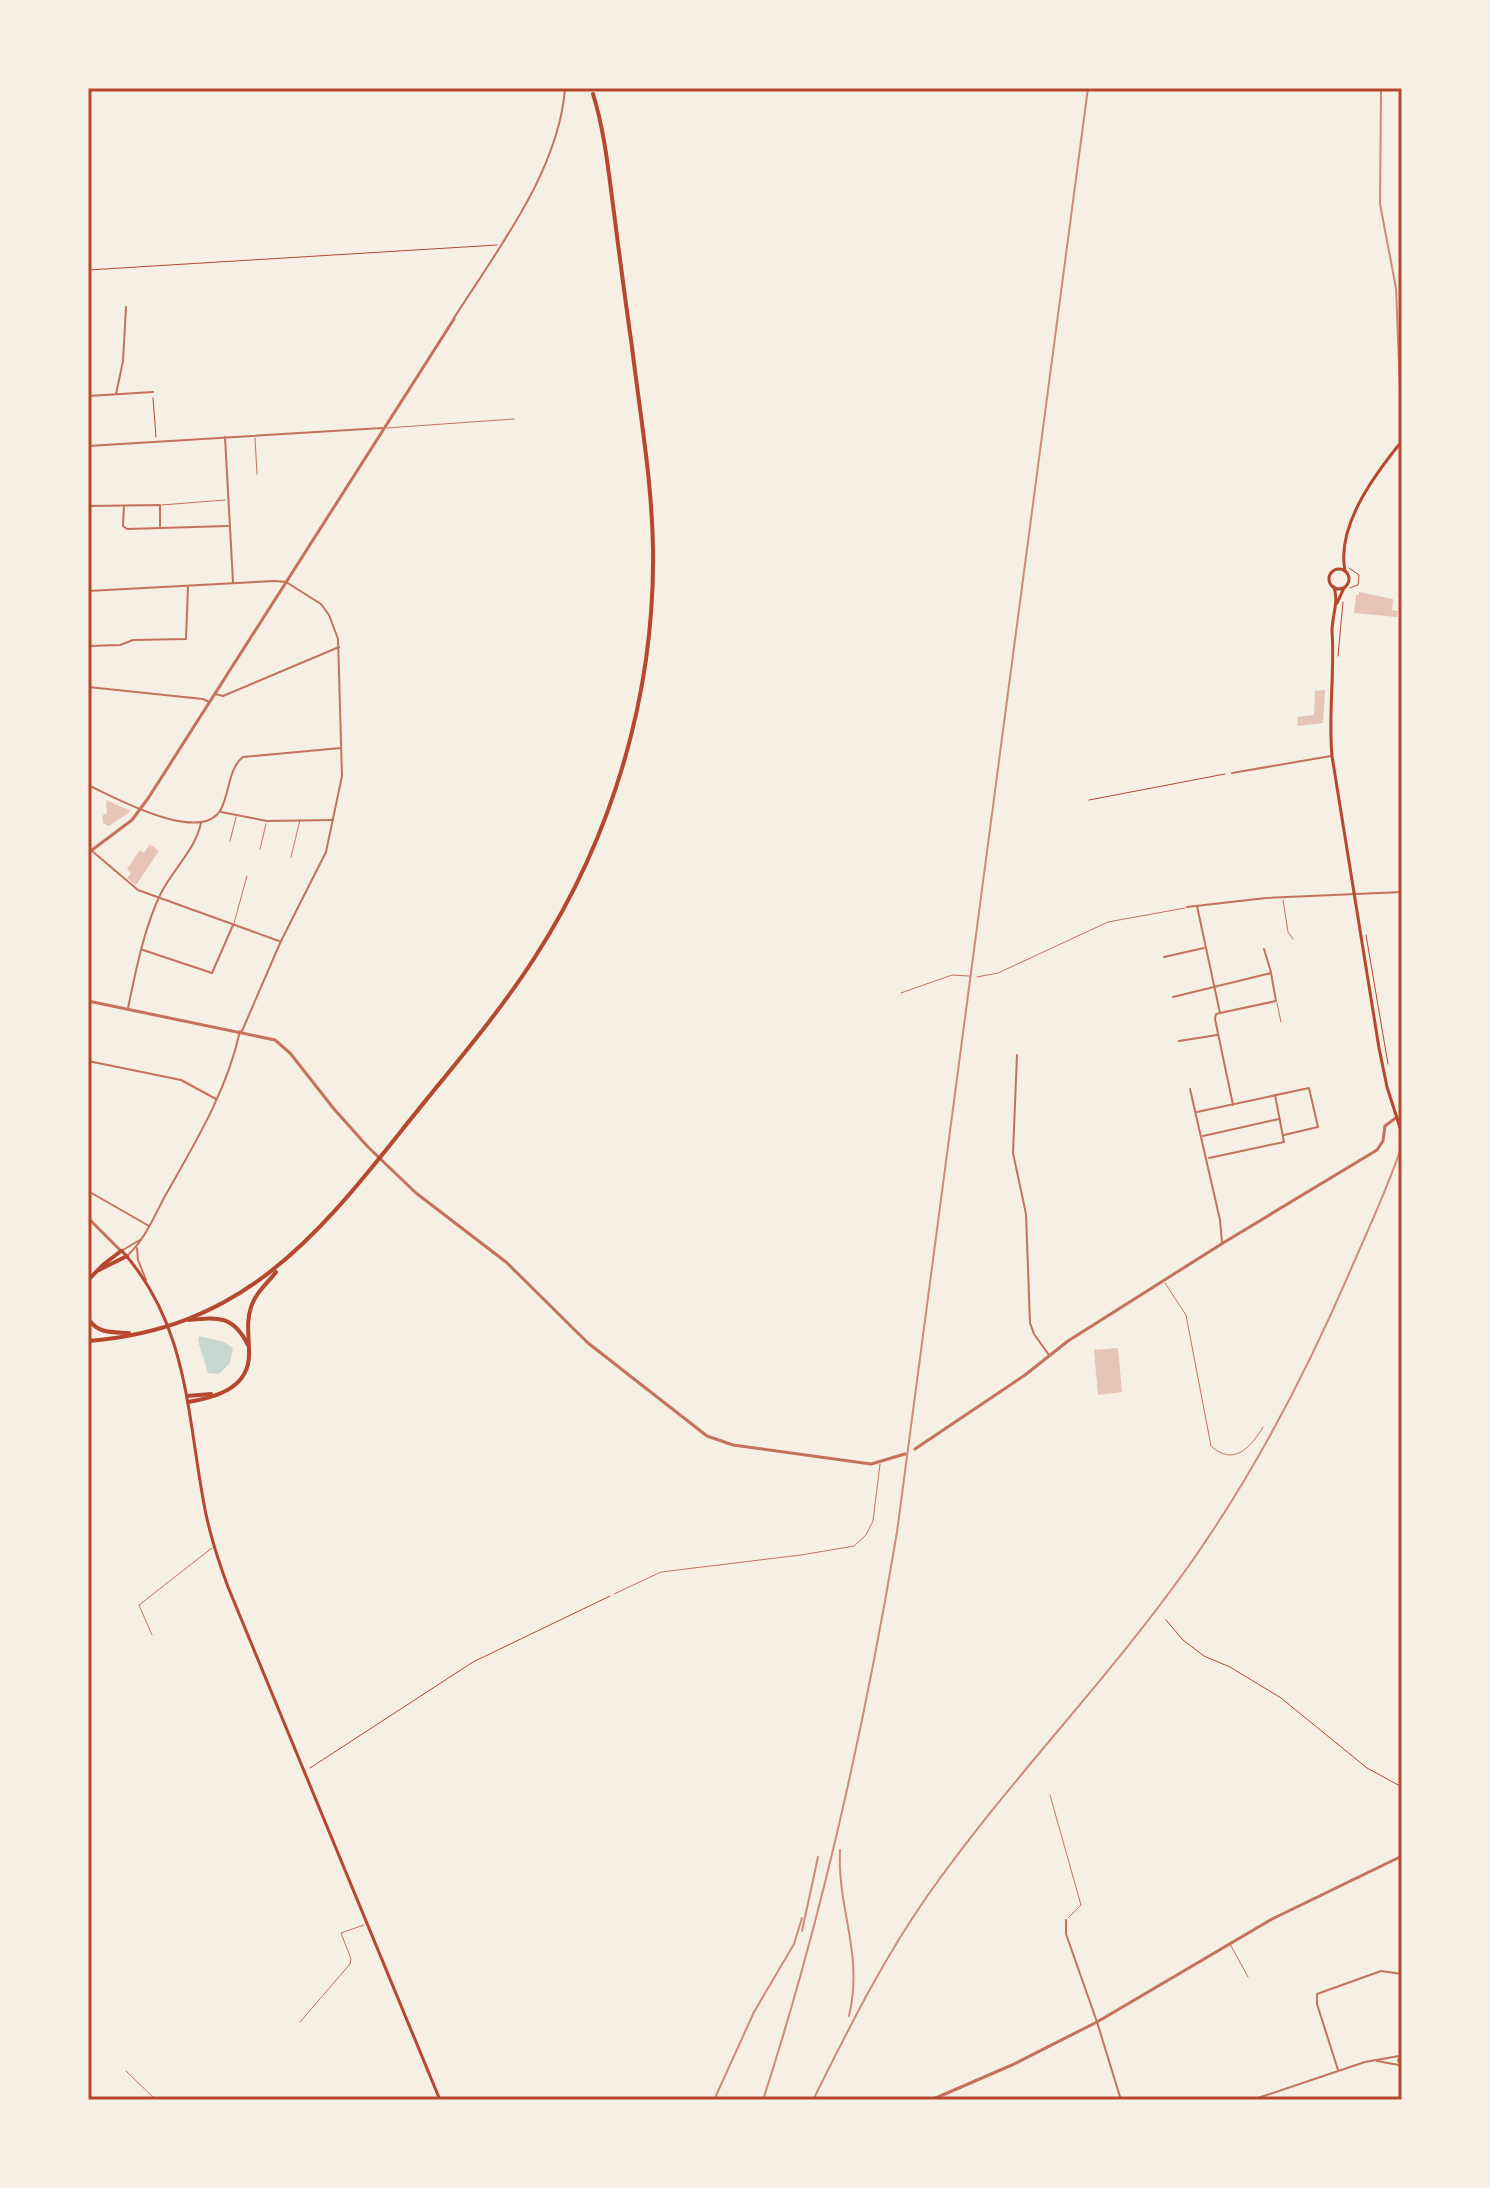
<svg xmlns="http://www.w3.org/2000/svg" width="1490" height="2188" viewBox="0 0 1490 2188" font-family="Signika,sans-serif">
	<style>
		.water { fill: #c9d6d2 }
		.building { fill: #e6c5b7 }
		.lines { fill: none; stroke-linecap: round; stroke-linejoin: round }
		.path { stroke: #b5482f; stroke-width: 1 }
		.service { stroke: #c5725c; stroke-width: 1 }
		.minor { stroke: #c5725c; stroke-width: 2 }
		.tertiary { stroke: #c5725c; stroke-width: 3 }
		.secondary { stroke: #b5482f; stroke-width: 3 }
		.trunk { stroke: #b5482f; stroke-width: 4 }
		.tram { stroke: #cf8b77; stroke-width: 2 }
		.rail { stroke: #cf8b77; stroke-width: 2 }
		.neatline { fill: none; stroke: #b5482f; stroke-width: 3 }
	</style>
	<rect width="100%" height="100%" fill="#f6efe4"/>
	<path class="water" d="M199 1336 224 1342 233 1348 230 1363 219 1374 208 1373 198 1341Z"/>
	<g class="building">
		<path d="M1359 592 1393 599 1392 610 1398 611 1397 617 1354 613 1356 595H1359Z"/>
		<path d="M1325 690 1323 723 1298 726 1297 717 1314 715 1315 691Z"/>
		<path d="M106 800 131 811 109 826 103 823 102 816 107 813Z"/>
		<path d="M150 844 159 851 136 885 127 878 131 873 127 869 140 850 144 853Z"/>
		<path d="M1118 1348 1122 1392 1098 1395 1094 1350Z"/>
	</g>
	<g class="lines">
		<g class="path">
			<path d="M88 270 497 245"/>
			<path d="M153 398 156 437"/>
			<path d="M1349 568 1359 575 1358 585 1350 588"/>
			<path d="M1338 656 1343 602"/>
			<path d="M1089 800 1225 774"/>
			<path d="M1366 935 1388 1064"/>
			<path d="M1166 1620 1183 1640 1204 1656 1230 1667 1281 1698 1367 1768 1402 1787"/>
			<path d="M310 1768 473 1662 610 1596"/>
		</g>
		<g class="service">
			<path d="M387 428 514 419"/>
			<path d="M255 438 257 474"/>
			<path d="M162 505 225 500"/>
			<path d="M230 841 236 817"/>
			<path d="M260 849 266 824"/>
			<path d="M291 857 300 820"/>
			<path d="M1283 900 1288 932 1293 939"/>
			<path d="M234 923 247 876"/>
			<path d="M977 977 998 973 1108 922 1185 908"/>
			<path d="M901 993 952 975 969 976"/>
			<path d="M1277 1003 1281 1022"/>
			<path d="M1165 1283 1186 1315 1211 1446C1234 1467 1251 1447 1263 1427"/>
			<path d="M614 1594 661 1572 801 1555 854 1546 866 1535 873 1521 880 1464"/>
			<path d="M152 1635 139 1605 212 1548"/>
			<path d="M1050 1795 1081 1905 1068 1918"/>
			<path d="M1230 1944 1248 1977"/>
			<path d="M300 2022 350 1964 351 1959 341 1933 364 1925"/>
			<path d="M126 2071 156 2100"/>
		</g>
		<g class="minor">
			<path d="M454 318C497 250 559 171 565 88"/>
			<path d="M116 394 123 361 126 307"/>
			<path d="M88 396 153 392"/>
			<path d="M225 437 233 582"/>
			<path d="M88 446 382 428"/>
			<path d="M88 506 160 505V528"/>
			<path d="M124 506 123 526 127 529 228 526"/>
			<path d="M88 591 275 581 286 582 321 604 329 615 338 639 342 776 326 852 281 941 242 1031"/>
			<path d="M88 646 120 645 133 640 186 639 188 587"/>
			<path d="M88 687 203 699 209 702"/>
			<path d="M215 694 223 696 339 647"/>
			<path d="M1232 773 1331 756"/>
			<path d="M88 785C114 797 202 846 221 809 230 792 228 769 243 757L341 748"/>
			<path d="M221 812 267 821 333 820"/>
			<path d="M92 851 138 890 279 941"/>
			<path d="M1197 906 1220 1013 1216 1014 1215 1019 1233 1105"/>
			<path d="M1187 907 1266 898 1402 892"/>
			<path d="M1264 949 1271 972"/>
			<path d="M143 950 212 973 233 925"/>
			<path d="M1164 957 1204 948"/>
			<path d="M1173 997 1271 973 1276 1001 1220 1013"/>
			<path d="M128 1008C136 970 144 928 161 893 174 868 195 850 201 823"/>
			<path d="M1179 1041 1217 1035"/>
			<path d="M1017 1055 1013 1153 1026 1214 1030 1323 1034 1334 1049 1355"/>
			<path d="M88 1061 181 1080 216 1099"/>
			<path d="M1190 1089 1220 1220 1222 1242"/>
			<path d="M1197 1112 1309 1088 1318 1127 1284 1135"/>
			<path d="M1203 1136 1279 1119"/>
			<path d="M1209 1158 1284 1142 1275 1095"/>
			<path d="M88 1191 149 1226"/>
			<path d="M137 1248 138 1260 146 1280"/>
			<path d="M121 1251 140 1240"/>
			<path d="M129 1254C145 1239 155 1215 165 1196 195 1143 227 1091 240 1031"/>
			<path d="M1066 1920V1934L1097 2022 1121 2100"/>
			<path d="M1402 2054 1398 2060 1402 2068"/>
			<path d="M1377 2061 1399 2065"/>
			<path d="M1338 2070 1317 2004V1994L1381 1971 1402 1974"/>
			<path d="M1252 2100 1365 2062 1399 2056"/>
		</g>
		<g class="tertiary">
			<path d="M88 853 132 820 149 797 454 319"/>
			<path d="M88 1001 275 1040 290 1053 334 1109 368 1147 416 1193 506 1262 588 1343 707 1436 733 1445 871 1464 905 1454"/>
			<path d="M88 1218 121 1251"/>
			<path d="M915 1449 1025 1375 1068 1341 1223 1243 1377 1150 1383 1141 1385 1126 1397 1117"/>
			<path d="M931 2100 1012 2065 1097 2022 1272 1919 1402 1856"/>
		</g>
		<g class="secondary">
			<circle cx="1339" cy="579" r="10"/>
			<path d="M1345 571C1336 526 1375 474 1402 441"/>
			<path d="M1334 587C1339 602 1332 616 1332 631 1335 672 1328 714 1332 756L1379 1048 1387 1087 1402 1134"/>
			<path d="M1337 603 1344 588"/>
			<path d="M122 1251C188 1324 187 1414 204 1504 209 1533 218 1560 228 1587L440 2100"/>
		</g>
		<g class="trunk">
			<path d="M99 1270 127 1256"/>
			<path d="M88 1280 104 1264 121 1251"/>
			<path d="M88 1319C99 1334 111 1332 129 1333"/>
			<path d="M189 1320C218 1317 233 1315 248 1345"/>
			<path d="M88 1341C240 1329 314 1241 402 1130 447 1073 496 1018 535 957 613 836 655 693 653 549 652 481 640 414 632 347 625 299 619 252 613 205 608 167 604 129 593 94"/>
			<path d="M187 1396 211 1394"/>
			<path d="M188 1402C218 1397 251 1387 249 1351 249 1336 246 1322 251 1307 256 1292 267 1284 276 1272"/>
		</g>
		<path class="tram" d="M1400 366 1402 106"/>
		<g class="rail">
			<path d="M1381 88 1380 204 1396 288 1402 441"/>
			<path d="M840 1850C837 1909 864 1954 849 2016"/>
			<path d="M802 1931 818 1857"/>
			<path d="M714 2100 754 2012 794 1944 802 1918"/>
			<path d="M763 2100C823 1915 865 1724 897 1532L1088 88"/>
			<path d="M813 2100C848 2030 883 1959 928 1895 1009 1780 1109 1679 1190 1564 1257 1469 1309 1368 1354 1262 1371 1223 1389 1185 1402 1145"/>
		</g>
	</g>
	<rect width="1490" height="2188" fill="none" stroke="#f6efe4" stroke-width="180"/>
	<rect x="90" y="90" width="1310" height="2008" class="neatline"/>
</svg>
